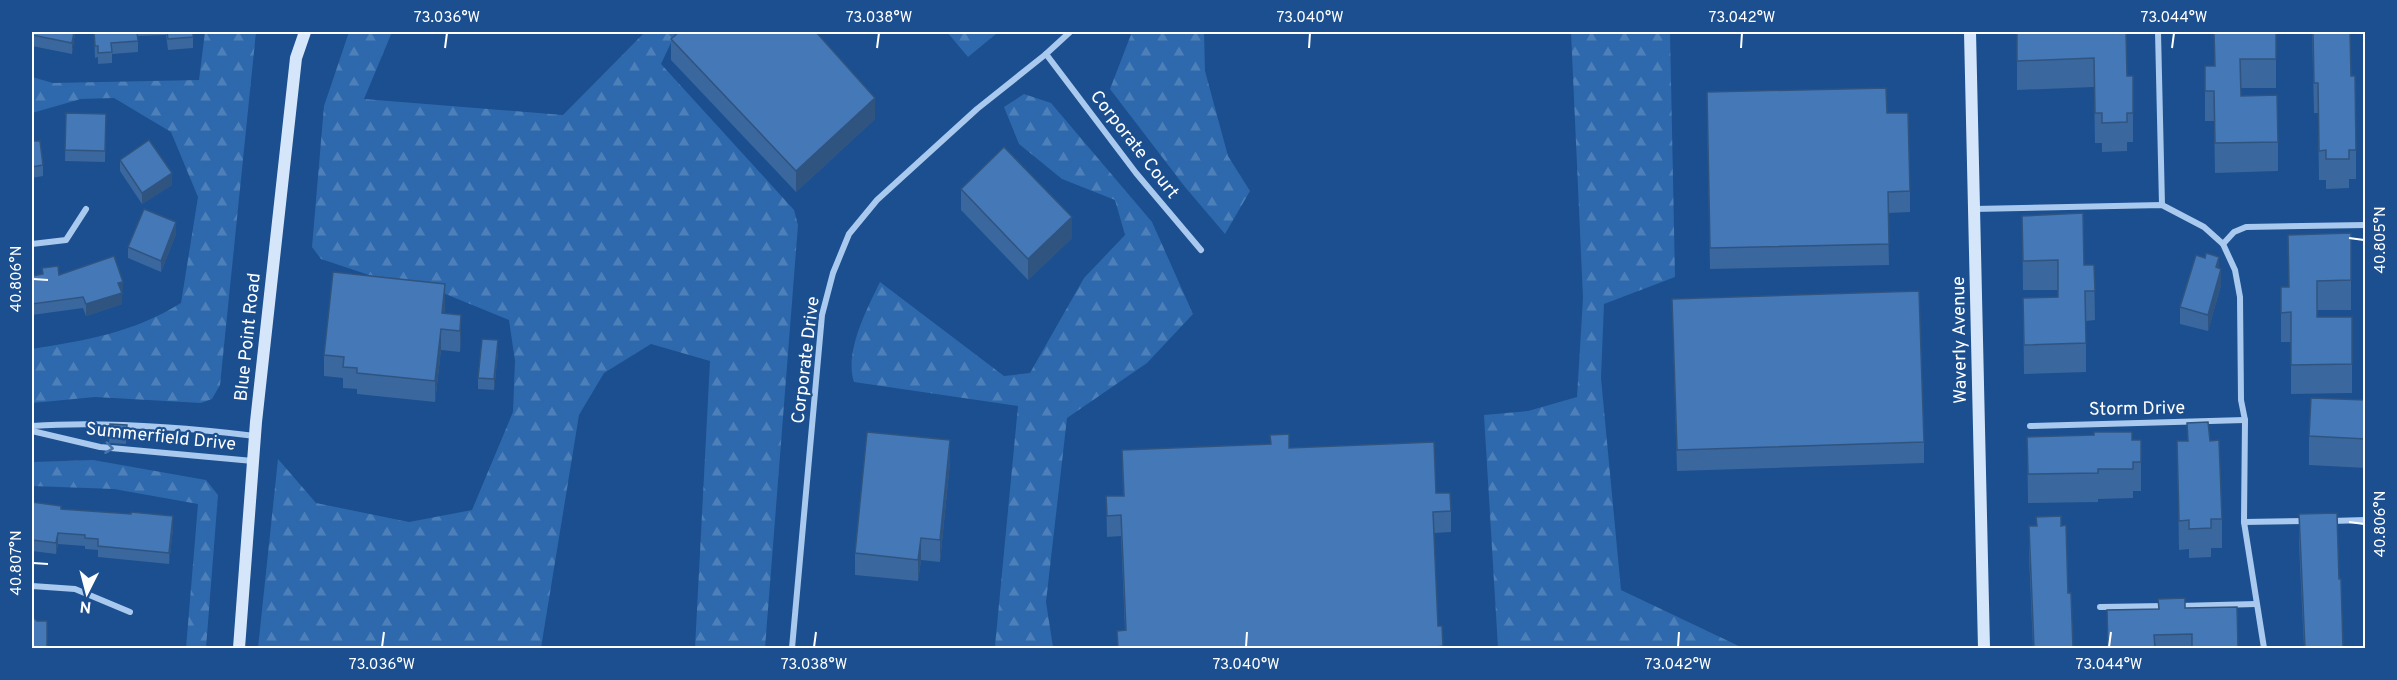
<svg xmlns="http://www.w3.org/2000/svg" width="2397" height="680" viewBox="0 0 2397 680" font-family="Overpass,sans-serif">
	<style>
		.forest { fill: url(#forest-firs) }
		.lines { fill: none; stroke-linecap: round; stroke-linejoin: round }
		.street { stroke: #a9c9ee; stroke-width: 6 }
		.secondary { stroke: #d6e6fa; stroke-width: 12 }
		.wall { fill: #3a679d }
		.shaded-wall { fill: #305480 }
		.building { fill: #4478b7; stroke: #305480; stroke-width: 1.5 }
		.oneway { stroke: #4674ac }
		.ticks { fill: none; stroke: #fff; stroke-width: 2 }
		.labels { text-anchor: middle; stroke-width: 4.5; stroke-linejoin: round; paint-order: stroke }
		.street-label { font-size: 18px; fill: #fff; stroke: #1b4f8f }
		.neatline { fill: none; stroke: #fff; stroke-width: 2 }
		.ticks-label { font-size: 15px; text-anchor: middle; fill: #fff }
	</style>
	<defs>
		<pattern id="forest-firs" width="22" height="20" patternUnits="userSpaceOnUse" patternTransform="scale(1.5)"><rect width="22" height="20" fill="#2e69ad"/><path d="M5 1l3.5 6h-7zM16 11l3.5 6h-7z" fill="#4d80b9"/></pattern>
	</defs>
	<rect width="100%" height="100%" fill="#1b4f8f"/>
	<g class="forest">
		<path d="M205 32H256L220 385 212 399 201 403 95 397 32 403V349C86 340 133 333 181 303L198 197 171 132 114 98 81 99 32 113V77L53 83 199 80Z"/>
		<path d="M349 32H392L364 99 563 115 645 32H676L661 64 794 210 798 225 765 648H695L710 361 651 344 604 373 579 415 541 648H258L278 459 316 503 409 522 472 510 513 412 515 361 509 320 421 284 378 278 321 259 312 247 324 106Z"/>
		<path d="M947 32H994L996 34 968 57Z"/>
		<path d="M1132 32H1204L1205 71 1228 156 1250 191 1225 234 1185 187 1110 89Z"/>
		<path d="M1571 32H1670L1675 277 1604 304 1601 378 1621 590 1743 648H1498L1484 415 1528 411 1577 397 1583 298Z"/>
		<path d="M1024 94 1051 103 1152 222 1193 314 1147 363 1067 418 1046 602 1053 647 1050 648H999L995 646 1018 406 854 382C844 352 867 309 880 282L1004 376 1030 373 1084 278 1125 235 1115 200 1062 179 1019 144 1004 107Z"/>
		<path d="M93 460 206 480 218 495 206 648H186L198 504 114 489 32 486V462Z"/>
	</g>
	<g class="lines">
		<g class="street">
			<path d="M2158 32 2162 205"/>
			<path d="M1046 54 1136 173 1201 250"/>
			<path d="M1974 209 2162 205 2204 227 2223 244 2235 270 2240 297 2241 400 2245 420 2244 522 2264 648"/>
			<path d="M32 244 66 240 86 209"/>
			<path d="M2223 244 2234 232 2246 227 2366 225"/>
			<path d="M32 426C106 421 181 427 255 436"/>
			<path d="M2030 426 2245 420"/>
			<path d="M32 431 100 447 253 461"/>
			<path d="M2331 521 2366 520"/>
			<path d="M2244 522 2306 521"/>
			<path d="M32 586 75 589 130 612"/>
			<path d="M2179 606 2256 604"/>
			<path d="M2100 607 2165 606"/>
			<path d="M792 648 822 315 833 273 849 234 877 200 977 109 1046 54 1070 32"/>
		</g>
		<g class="secondary">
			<path d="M1970 32 1984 648"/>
			<path d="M239 648 256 422 296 58 305 32"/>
		</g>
	</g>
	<g class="wall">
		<path d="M32 32H75L72 54 32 46Z"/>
		<path d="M94 32H193V48L168 50 166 35 138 36V52L112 54V63L98 64V57L95 58Z"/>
		<path d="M2017 32H2126L2127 76 2133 113V142H2127V151L2102 152V143H2095L2094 87 2017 90Z"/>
		<path d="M2214 32H2276V88H2241V96L2278 142V171L2215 173 2214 121H2205V66H2214Z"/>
		<path d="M2312 32 2351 76 2356 150V179H2349V188L2326 189V180H2319L2318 113H2314Z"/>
		<path d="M671 39 875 119 796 192 671 60Z"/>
		<path d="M66 113 106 114 105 162 65 161Z"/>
		<path d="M1707 113H1887L1910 191V212L1888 213 1889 265 1710 269Z"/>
		<path d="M32 141 43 165V176L32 178Z"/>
		<path d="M120 160 172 185 142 204 120 171Z"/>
		<path d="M961 189 1072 238 1028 280 961 210Z"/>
		<path d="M2022 216 2084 265H2094L2095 320 2086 321V372L2024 374 2023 298 2058 297V290H2023Z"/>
		<path d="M2351 233V310H2317V317H2352V393L2291 394V342H2281V287H2289L2288 235Z"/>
		<path d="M176 234 161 272 128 258V247Z"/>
		<path d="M2205 258 2219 268 2221 285 2208 331 2180 324V307Z"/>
		<path d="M42 268 59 275 123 293 122 294V304L86 316 83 308 32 315V276L42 274Z"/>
		<path d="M1672 299 1924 442V463L1677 471Z"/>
		<path d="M445 305 444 313 461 315V336L460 352 441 350 435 402 357 394V389L343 388V378L324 376V355Z"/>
		<path d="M498 352 494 390 478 389V378Z"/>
		<path d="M2366 400V468L2309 465V436Z"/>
		<path d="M110 424 127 425 126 444 109 443Z"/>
		<path d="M2094 435 2132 440H2141V491H2133V498L2098 499V502L2028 503 2027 437Z"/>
		<path d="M2177 441H2210L2222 519V548H2211V557L2189 558V549L2179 550Z"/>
		<path d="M1289 448 1436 493 1451 511V532L1434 533 1438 626H1442L1443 648H1117V631L1125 630 1121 536 1107 537 1106 496H1123L1122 450Z"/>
		<path d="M950 462 940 562 921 560 918 581 855 575V553Z"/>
		<path d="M32 502 61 509 173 528 169 564 98 557V550L85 549V546L58 544 56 554 32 551Z"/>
		<path d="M2299 514 2339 579 2343 648H2304L2299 544Z"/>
		<path d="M2029 526H2061L2073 648H2033L2029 556Z"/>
		<path d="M2185 608 2238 648H2107V610Z"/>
	</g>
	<g class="shaded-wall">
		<path d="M74 32H75L72 54V43Z"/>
		<path d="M875 98V119L796 192V171Z"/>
		<path d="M172 173V185L142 204V193Z"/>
		<path d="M1072 217V238L1028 280V259Z"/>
		<path d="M176 222V234L161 272V261Z"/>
		<path d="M2219 257V273L2216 267Z"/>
		<path d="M2221 269V285L2208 331V315Z"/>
		<path d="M123 282 122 304 86 316V304L118 283Z"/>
		<path d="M445 284V305L442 329V313Z"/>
		<path d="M461 315V336L460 352V331Z"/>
		<path d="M441 329V350L435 402V381Z"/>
		<path d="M498 340V352L494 390V379Z"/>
		<path d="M950 440V462L940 562V540Z"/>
		<path d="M173 516V528L169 564V553Z"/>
		<path d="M58 533V544L56 554V543Z"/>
		<path d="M921 538V560L918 581V560Z"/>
	</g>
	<g class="building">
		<path d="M32 32H74L72 43 32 35Z"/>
		<path d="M94 32H137L138 41 111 43 112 52 98 53V46H95Z"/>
		<path d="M167 32H193V37L168 39Z"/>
		<path d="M679 32H816L875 98 796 171 671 39Z"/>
		<path d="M2017 32H2126L2127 76H2133V113H2127V122L2102 123V113H2095L2094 58 2017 61Z"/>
		<path d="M2214 32H2276V59H2240L2241 96 2277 95 2278 142 2215 143 2214 91H2205V66H2215Z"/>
		<path d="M2313 32H2350L2351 76H2355L2356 150H2349V159H2326V150L2319 151 2318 83H2314Z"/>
		<path d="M1886 88 1887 113H1908L1910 191 1888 192 1889 244 1710 248 1707 92Z"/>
		<path d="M66 113 106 114 105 151 65 150Z"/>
		<path d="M149 140 172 173 142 193 120 160Z"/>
		<path d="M32 141H40L43 165 32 167Z"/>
		<path d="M1004 147 1072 217 1028 259 961 189Z"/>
		<path d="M144 209 176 222 161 261 128 247Z"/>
		<path d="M2083 213 2084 265H2094L2095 291H2085L2086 343 2024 345 2023 298 2058 297V260L2023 261 2022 216Z"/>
		<path d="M2351 233V280L2317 281V317H2352V364L2291 365V312L2281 313V287H2289L2288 235Z"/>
		<path d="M2206 253 2219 257 2216 267 2221 269 2208 315 2180 307 2196 255 2205 258Z"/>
		<path d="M114 256 123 282 118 283 122 293 86 304 83 297 32 304V276L43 274 42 268 58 266 59 275Z"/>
		<path d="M333 272 445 284 442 313 461 315 460 331 441 329 435 381 357 373V368L343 367 344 357 324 355Z"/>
		<path d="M1919 291 1924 442 1677 450 1672 299Z"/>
		<path d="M482 339 498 340 494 379 478 378Z"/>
		<path d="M2311 398 2366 400V439L2309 436Z"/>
		<path d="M2208 422 2210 441 2219 440 2222 519H2211V528L2189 529V520L2179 521 2177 441H2188L2187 423Z"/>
		<path d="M110 424 127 425 126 438 109 437Z"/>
		<path d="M867 432 950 440 940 540 921 538 918 560 855 553Z"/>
		<path d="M2094 432H2132V440H2141V462H2133V469H2098V473L2028 474 2027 437 2094 435Z"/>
		<path d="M1289 434V448L1434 442 1436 493H1450L1451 511 1433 512 1438 626H1442L1443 646 1437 647V648H1118L1117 631 1126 630 1121 515 1107 516 1106 496H1124L1122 450 1271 444 1270 435Z"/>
		<path d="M32 502 61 506V509L131 514V512L173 516 169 553 98 546V539L85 538V535L58 533 56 543 32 540Z"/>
		<path d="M2337 513 2339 579H2341L2343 648H2305L2299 514Z"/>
		<path d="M2061 516V526L2066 525 2068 593H2071L2073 648H2034L2029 526H2037L2036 517Z"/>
		<path d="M2185 598V608L2237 607 2238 648H2192V634L2154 635 2155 648H2108L2107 610 2159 609 2158 599Z"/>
		<path d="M32 616 37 621H47V648H32Z"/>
	</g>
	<defs><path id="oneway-chevron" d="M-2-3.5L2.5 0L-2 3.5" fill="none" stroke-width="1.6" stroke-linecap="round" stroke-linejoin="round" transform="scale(1.5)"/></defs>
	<use class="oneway" href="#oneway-chevron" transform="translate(109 448) rotate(7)"/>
	<path class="ticks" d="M445 48 447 33M877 48 879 33M1309 48 1310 33M1741 48 1742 33M2172 48 2174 33M2349 238 2364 240M33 279 48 280M2349 522 2364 524M33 563 48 564M382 647 384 632M814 647 816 632M1246 647 1247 632M1678 647 1679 632M2109 647 2111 632"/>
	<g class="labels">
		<g class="street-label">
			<text transform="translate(1135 144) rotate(52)" y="6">Corporate Court</text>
			<text transform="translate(247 337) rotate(-84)" y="6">Blue Point Road</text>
			<text transform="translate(1959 340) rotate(-91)" y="6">Waverly Avenue</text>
			<text transform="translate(805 360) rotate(-83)" y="6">Corporate Drive</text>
			<text transform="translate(2137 408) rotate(-1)" y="6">Storm Drive</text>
			<text transform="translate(161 436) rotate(6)" y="6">Summerfield Drive</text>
		</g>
	</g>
	<rect width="2397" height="680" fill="none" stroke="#1b4f8f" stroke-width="66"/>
	<g transform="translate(87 593) rotate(186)" stroke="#1b4f8f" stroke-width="4.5" paint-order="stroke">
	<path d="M0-4.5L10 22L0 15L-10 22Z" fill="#ffffff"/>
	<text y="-9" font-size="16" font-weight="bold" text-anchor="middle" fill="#ffffff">N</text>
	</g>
	<rect x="33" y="33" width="2331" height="614" class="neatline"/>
	<g class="ticks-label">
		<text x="447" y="22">73.036°W</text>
		<text x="879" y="22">73.038°W</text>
		<text x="1310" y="22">73.040°W</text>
		<text x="1742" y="22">73.042°W</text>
		<text x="2174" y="22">73.044°W</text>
		<text transform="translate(2380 240) rotate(-90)" y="5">40.805°N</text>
		<text transform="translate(16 279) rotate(-90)" y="5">40.806°N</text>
		<text transform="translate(2380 524) rotate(-90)" y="5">40.806°N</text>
		<text transform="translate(16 563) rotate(-90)" y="5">40.807°N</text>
		<text x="382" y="669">73.036°W</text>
		<text x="814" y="669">73.038°W</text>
		<text x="1246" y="669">73.040°W</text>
		<text x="1678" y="669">73.042°W</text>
		<text x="2109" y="669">73.044°W</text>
	</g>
</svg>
